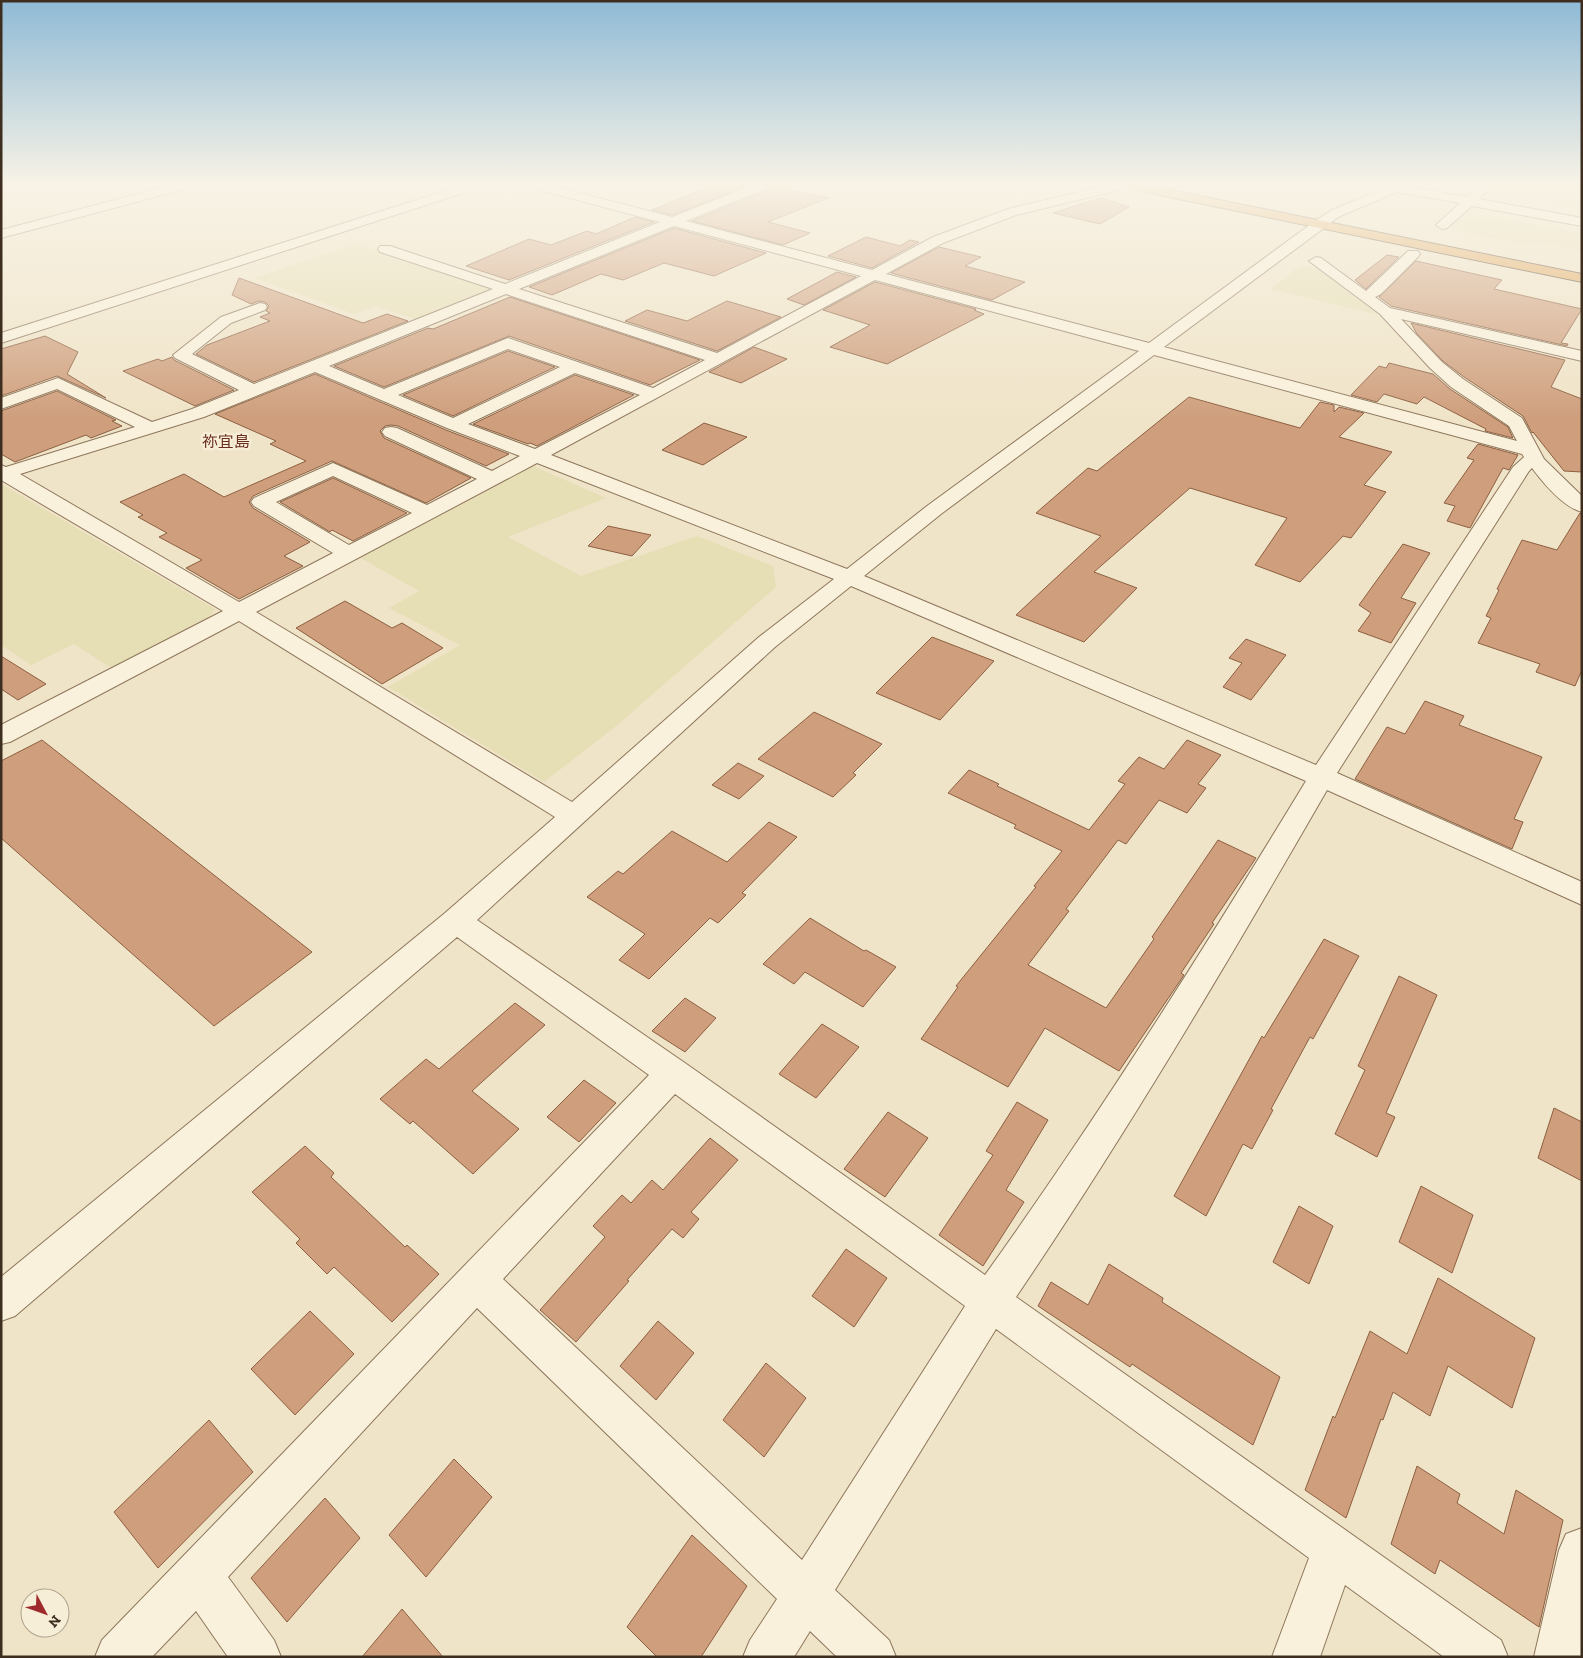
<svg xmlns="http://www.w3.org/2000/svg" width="1583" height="1658" viewBox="0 0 1583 1658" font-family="'Zilla Slab','Noto Sans JP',serif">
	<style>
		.farmland { fill: #e6deb5 }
		.building { fill: #cf9f7d; stroke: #8d5f41 }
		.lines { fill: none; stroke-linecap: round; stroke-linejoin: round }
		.minor-casing { stroke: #8d765c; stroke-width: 2 }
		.highway-casing { stroke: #5b4430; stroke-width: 2 }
		.minor { fill: #faf1dc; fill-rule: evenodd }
		.highway { fill: #e0a458; fill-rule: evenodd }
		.labels { text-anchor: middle; stroke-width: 4.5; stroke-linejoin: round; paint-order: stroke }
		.far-quarter-label { font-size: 16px; fill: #6b2e1e; stroke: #f7eed8 }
	</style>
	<rect width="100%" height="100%" fill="#f0e4c8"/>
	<g class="farmland">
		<path d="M1492 186H1582V211L1483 193Z"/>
		<path d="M1464 210 1582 233V251L1533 242 1529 245 1469 234 1447 227Z"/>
		<path d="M356 243 498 290 421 321 376 306 354 314 254 278Z"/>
		<path d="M1301 265 1318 269 1378 315 1271 289Z"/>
		<path d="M531 465 606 498 508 537 581 576 697 536 773 566 776 587 615 727 544 782 388 687 460 645 389 608 419 591 357 556Z"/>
		<path d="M1 484 215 609 207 621 113 669 74 644 31 665 1 645Z"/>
	</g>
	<g class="building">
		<path d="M711 186H747L672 215 652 210Z"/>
		<path d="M769 186 828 198 768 222 810 233 783 245 692 221 766 191Z"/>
		<path d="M1101 198 1129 207 1100 224 1053 213Z"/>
		<path d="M635 217 654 222 509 280 466 266 529 239 551 245 587 231 596 234Z"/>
		<path d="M674 228 766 253 714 276 664 263 623 280 601 274 552 295 529 287Z"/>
		<path d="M866 237 900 246 910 240 919 242 872 268 828 256Z"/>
		<path d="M939 247 981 257 965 266 1025 282 992 300 891 273Z"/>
		<path d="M1387 255 1399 257 1366 289 1355 280Z"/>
		<path d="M1416 261 1502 280 1494 289 1582 309 1561 343 1568 344 1567 346 1391 306 1379 297Z"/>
		<path d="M837 272 856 277 804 305 787 299Z"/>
		<path d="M239 278 363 323 387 314 408 321 254 382 196 354 207 345 270 321 260 317 270 313 266 311 269 306 265 302 259 301 251 304 232 295Z"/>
		<path d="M875 282 976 309 974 310 984 314 887 364 830 347 870 325 823 310Z"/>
		<path d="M510 297 700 360 650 385 509 336 384 387 334 366 428 328 433 329Z"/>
		<path d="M727 301 781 317 717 351 625 321 647 310 687 321Z"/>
		<path d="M1411 323 1565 360 1551 387 1582 399V472L1564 471 1533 432 1532 433 1523 416 1464 377 1443 361 1417 334Z"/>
		<path d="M45 336 78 352 67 374 106 398 57 376 1 396V349Z"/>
		<path d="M754 347 787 359 741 383 709 372Z"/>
		<path d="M508 351 555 367 453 416 403 395Z"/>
		<path d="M172 357 174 360 234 390 195 406 123 371 158 359 162 361Z"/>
		<path d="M1389 363 1433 374 1450 389 1508 427 1513 438 1485 431 1486 429 1424 397 1417 404 1384 394 1377 402 1351 395 1379 366 1386 368Z"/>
		<path d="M315 374 446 430 509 454 486 466 398 426 391 425 385 426 380 431 384 438 471 478 426 503 332 461 253 496 249 502 253 508 310 542 284 556 303 566 239 599 186 568 202 560 159 537 167 533 138 517 143 515 120 502 184 474 224 497 306 461 270 444 276 441 215 414Z"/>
		<path d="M575 375 634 395 537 446 530 443 528 444 473 424Z"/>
		<path d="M57 391 116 420 112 421 122 426 91 438 86 435 15 462 1 454V411Z"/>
		<path d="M1189 397 1300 428 1320 402 1334 405V412L1339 407 1364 413 1339 437 1392 452 1364 485 1386 492 1351 538 1343 536 1300 582 1255 565 1287 518 1190 488 1094 572 1137 588 1084 642 1016 615 1101 536 1036 513 1088 468 1097 471Z"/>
		<path d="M704 423 747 437 703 465 662 450Z"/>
		<path d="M1478 444 1518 455 1509 470 1503 468 1470 528 1447 521 1455 506 1444 503 1474 460 1467 458Z"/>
		<path d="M333 478 407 513 353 541 332 530 330 532 280 502Z"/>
		<path d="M1580 513 1582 514V670L1575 686 1536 672 1540 664 1478 643 1491 618 1486 616 1499 590 1497 589 1522 540 1557 550Z"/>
		<path d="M608 526 651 535 632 556 588 546Z"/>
		<path d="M1403 544 1430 553 1401 598 1416 603 1391 643 1358 631 1371 613 1359 605Z"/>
		<path d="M345 601 392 628 402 623 443 648 382 684 296 628Z"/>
		<path d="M932 637 994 661 940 720 876 693Z"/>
		<path d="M1246 639 1286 655 1251 700 1223 687 1242 663 1229 658Z"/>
		<path d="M1 656 46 684 18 700 1 689Z"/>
		<path d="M1425 701 1464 716 1459 725 1542 757 1514 819 1523 822 1512 849 1355 779 1387 727 1405 734Z"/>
		<path d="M814 712 882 744 853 773 856 775 833 797 758 759Z"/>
		<path d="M42 740 312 952 214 1026 1 838V761Z"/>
		<path d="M1187 740 1221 755 1198 784 1206 788 1187 813 1159 800 1126 844 1118 840 1066 909 1069 911 1028 965 1106 1008 1154 939 1152 937 1218 840 1256 858 1212 923 1214 924 1181 973 1184 975 1178 984 1119 1071 1045 1028 1008 1087 921 1039 958 987 956 986 1036 887 1034 886 1062 851 1014 828 1016 825 948 793 969 770 999 784 997 786 1089 830 1125 784 1118 781 1139 757 1164 769Z"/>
		<path d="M738 763 764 776 739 799 712 785Z"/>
		<path d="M769 822 797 837 742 893 746 895 718 923 710 918 649 979 619 960 645 934 587 897 618 871 623 874 672 831 727 862Z"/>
		<path d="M810 918 864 951 866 950 896 967 863 1007 805 972 794 984 763 964Z"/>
		<path d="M1324 939 1359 956 1313 1039 1310 1037 1271 1109 1273 1110 1252 1149 1243 1144 1206 1216 1174 1196 1262 1036 1264 1038Z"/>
		<path d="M1399 976 1437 995 1386 1113 1395 1117 1377 1157 1335 1134 1365 1070 1358 1066Z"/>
		<path d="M685 998 716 1018 685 1052 652 1031Z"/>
		<path d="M515 1003 545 1025 472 1091 519 1129 473 1174 413 1121 410 1124 380 1099 426 1059 439 1069Z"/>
		<path d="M822 1024 859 1047 816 1098 779 1074Z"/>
		<path d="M584 1080 616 1103 579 1142 547 1117Z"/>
		<path d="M1017 1102 1048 1120 1006 1190 1024 1202 983 1266 939 1235 993 1155 986 1151Z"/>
		<path d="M1554 1108 1582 1122V1181L1538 1158Z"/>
		<path d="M888 1112 928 1138 885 1197 844 1169Z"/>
		<path d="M710 1138 738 1160 691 1212 699 1219 683 1238 672 1229 627 1280 629 1281 576 1342 540 1310 605 1237 593 1226 622 1195 631 1203 652 1180 663 1190Z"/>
		<path d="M305 1146 334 1173 331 1177 405 1247 407 1245 439 1274 392 1322 334 1267 327 1274 296 1243 300 1239 252 1192Z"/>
		<path d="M1421 1186 1473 1215 1452 1273 1399 1242Z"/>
		<path d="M1299 1206 1333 1226 1309 1284 1273 1262Z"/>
		<path d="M846 1249 887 1278 854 1327 812 1296Z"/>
		<path d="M1109 1264 1163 1298 1162 1302 1280 1377 1253 1445 1132 1364 1130 1367 1038 1306 1051 1282 1088 1305Z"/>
		<path d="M1438 1278 1535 1338 1512 1408 1448 1366 1430 1416 1393 1392 1383 1420 1381 1419 1346 1518 1305 1490 1333 1416 1335 1418 1370 1331 1407 1354Z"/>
		<path d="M310 1311 354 1354 295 1415 251 1369Z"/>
		<path d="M658 1321 694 1353 656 1400 620 1366Z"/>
		<path d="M766 1363 806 1398 764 1457 723 1420Z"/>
		<path d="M209 1420 253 1472 158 1568 114 1512Z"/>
		<path d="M454 1459 492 1497 426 1577 389 1535Z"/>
		<path d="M1417 1466 1460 1494 1457 1503 1504 1534 1516 1490 1563 1520 1539 1627 1440 1560 1435 1574 1391 1544Z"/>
		<path d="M325 1498 360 1538 287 1622 251 1578Z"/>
		<path d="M692 1535 747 1586 701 1657H657L627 1627Z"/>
		<path d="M402 1609 443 1657H362Z"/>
	</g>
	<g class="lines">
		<defs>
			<g id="minor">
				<path d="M168 186H187L185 189 1 238V230Z"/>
				<path d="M460 186H477L475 189 1 343V333Z"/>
				<path d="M534 186H553L672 217 751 186H767L765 189 686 221 872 270 933 237 1008 209 1105 186H1125L1123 189 1016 215 943 243 886 274 1149 343 1315 221 1332 210 1383 189 1379 186H1406L1467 197 1480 188 1486 192 1479 199 1582 218V226L1472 206 1447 228 1442 229 1436 225 1460 203 1397 192 1340 216 1164 347 1517 441 1509 426 1451 387 1430 368 1380 314 1309 261 1316 257 1321 258 1366 291 1408 251H1418L1420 254 1418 257 1381 294 1375 297 1390 308 1582 351V361L1401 319 1442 362 1463 379 1522 418 1544 459 1582 496V512C1563 507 1544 484 1532 468L1529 471 1337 773 1582 882V905L1327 790C1228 962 1127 1133 1016 1297L1501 1640 1508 1657H1444L1345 1585 1320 1657H1272L1309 1558 996 1329 835 1590 889 1640 896 1657H837L810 1631 794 1657H743L750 1640 777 1599 477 1308 228 1577 274 1640 281 1657H228L196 1611 152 1657H95L102 1640 649 1075 457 937 15 1316 1 1321V1277L445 913 555 817 239 621 10 742 1 744V725L223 611 1 480V465L6 467 135 427 57 389 1 409V398L58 378 152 422 192 409 239 390 175 358 173 355 221 317 260 303 265 304 267 307 265 310 231 323 192 354 254 384 493 289 380 252 378 249 380 246H390L505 284 660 222 536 189ZM674 226 861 276 717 353 519 289ZM875 280 1139 351 927 506 847 569 551 455ZM506 294 705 360 653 388 508 338 384 389 329 366ZM508 349 560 367 453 418 398 395ZM1154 355 1522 454 1524 457 1513 467 1316 765 864 576 941 514ZM315 372 447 428 520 456 492 471 397 428 391 427 385 428 382 432 385 436 477 479 427 505 333 463 254 498 251 502 254 506 333 553 239 602 20 474 204 417ZM575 373 640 395 535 449 468 424ZM537 463 834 579 759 637 572 802 256 612ZM333 476 412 513 349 545 276 502ZM851 586 1306 781C1204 949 1099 1116 985 1275L685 1063 477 920 775 647ZM675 1094 965 1306 802 1560 503 1279Z"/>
				<path d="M1582 1528V1657H1534L1559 1550 1566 1534Z"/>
			</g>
			<path id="highway" d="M1129 186H1151L1582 274V282L1135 190Z"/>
		</defs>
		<use href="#minor" class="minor-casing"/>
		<use href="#highway" class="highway-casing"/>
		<use href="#minor" class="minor"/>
		<use href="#highway" class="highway"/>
	</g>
	<linearGradient id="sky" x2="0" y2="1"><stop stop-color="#8fbad6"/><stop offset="0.44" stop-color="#f8f3e6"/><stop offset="1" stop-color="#f8f3e6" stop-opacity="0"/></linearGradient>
	<rect width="1583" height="418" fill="url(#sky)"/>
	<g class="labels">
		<g class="far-quarter-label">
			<text x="226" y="447">祢宜島</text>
		</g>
	</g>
	<rect width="1583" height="1658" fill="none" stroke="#3d2e20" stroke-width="5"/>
	<g transform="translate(45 1613) rotate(131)"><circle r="24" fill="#f7eed8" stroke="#ada18e"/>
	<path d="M0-4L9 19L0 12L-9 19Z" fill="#9e2a2b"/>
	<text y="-8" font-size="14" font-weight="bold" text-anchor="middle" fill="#3d2e20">N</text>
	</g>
</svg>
